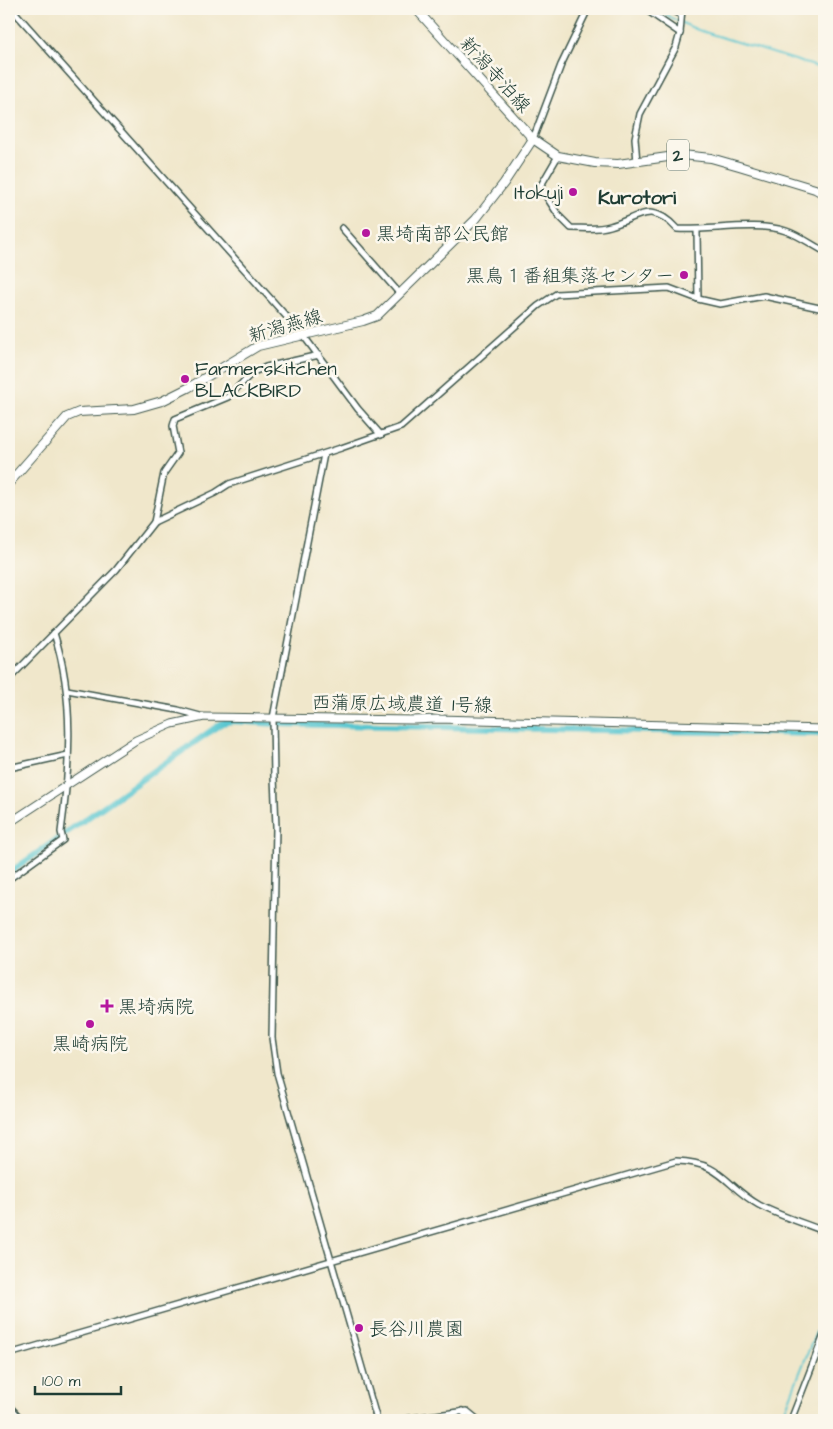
<svg xmlns="http://www.w3.org/2000/svg" width="833" height="1429" viewBox="0 0 833 1429" font-family="'Architects Daughter','Klee One',sans-serif">
	<style>
		.lines { fill: none; stroke-linecap: round; stroke-linejoin: round }
		.stream { stroke: #59c6d0; stroke-width: 2 }
		.canal { stroke: #59c6d0; stroke-width: 6 }
		.street-casing { stroke: #3e564b; stroke-width: 8 }
		.secondary-casing { stroke: #3e564b; stroke-width: 9 }
		.primary-casing { stroke: #3e564b; stroke-width: 10 }
		.street { stroke: #fff; stroke-width: 5 }
		.secondary { stroke: #fff; stroke-width: 7 }
		.primary { stroke: #fff; stroke-width: 8 }
		.poi-dot { fill: #b5179e; stroke: #fbf7ec; stroke-width: 2 }
		.labels { text-anchor: middle; stroke-width: 5; stroke-linejoin: round; paint-order: stroke }
		.shield { fill: #fbf7ec; stroke: #61756b; stroke-width: 1 }
		.shield-label { font-size: 18px; font-weight: bold; fill: #1f3d34 }
		.street-label { font-size: 19px; fill: #1f3d34; stroke: #fbf7ec }
		.poi-label { font-size: 19px; fill: #1f3d34; stroke: #fbf7ec; text-anchor: start }
		.neighbourhood-label { font-size: 20px; font-weight: bold; fill: #1f3d34; stroke: #fbf7ec }
	</style>
	<rect width="100%" height="100%" fill="#fbf7ec"/>
	<filter id="ink" filterUnits="userSpaceOnUse"><feTurbulence type="fractalNoise" baseFrequency=".02" numOctaves="2"/><feDisplacementMap in="SourceGraphic" scale="10" xChannelSelector="R" yChannelSelector="G"/><feConvolveMatrix kernelMatrix="1 2 1 2 8 2 1 2 1" color-interpolation-filters="sRGB"/></filter>
	<filter id="wash" filterUnits="userSpaceOnUse"><feTurbulence type="fractalNoise" baseFrequency=".0096" numOctaves="4" result="noise"/><feDisplacementMap in="SourceGraphic" scale="20" xChannelSelector="R" yChannelSelector="G"/><feGaussianBlur stdDeviation="1.12" result="paint"/><feColorMatrix in="noise" values="0 0 0 0 0 0 0 0 0 0 0 0 0 0 0 0 0 1.4 0 .05"/><feComposite in="paint" operator="in"/></filter>
	<g filter="url(#wash)">
		<rect width="100%" height="100%" fill="#f0e7cb"/>
		<g class="lines">
			<g class="stream">
				<path d="M658 9 671 18 698 30 824 69"/>
				<path d="M781 1420 824 1312"/>
			</g>
			<g class="canal">
				<path d="M9 873 222 723 232 721 276 724 824 734"/>
				<path d="M9 1416 13 1420"/>
			</g>
		</g>
	</g>
	<g filter="url(#ink)">
		<g class="lines">
			<defs>
				<g id="street">
					<path d="M12 9 303 335 358 409 381 435"/>
					<path d="M645 9 680 33"/>
					<path d="M669 9 681 15"/>
					<path d="M533 139 561 65 588 9"/>
					<path d="M558 156 540 187 559 216 571 228C584 228 597 230 610 226 638 218 652 200 677 229 711 231 755 221 786 231 799 235 812 245 824 251"/>
					<path d="M637 162 635 138 640 114 676 47 680 33 682 9"/>
					<path d="M342 228 400 294"/>
					<path d="M697 231 698 299"/>
					<path d="M324 454 273 718 274 777 276 827 272 1038 277 1073 377 1420"/>
					<path d="M154 522 164 473 178 453 173 426 175 419 228 397 253 372 266 367 319 355"/>
					<path d="M9 679 116 570 154 522 215 493 229 484 341 448 401 427 538 306 556 294 669 288 698 299 720 304 764 296 824 309"/>
					<path d="M67 690 178 710 204 717"/>
					<path d="M9 768 68 755"/>
					<path d="M9 879 63 840 61 832C70 765 75 698 54 633"/>
					<path d="M9 1354 676 1161C722 1162 725 1186 759 1205 780 1216 803 1223 824 1231"/>
					<path d="M9 1406 22 1420"/>
					<path d="M462 1411 466 1415 463 1420"/>
					<path d="M398 1420 467 1411 478 1420"/>
					<path d="M791 1420 824 1335"/>
				</g>
				<path id="secondary" d="M9 823 136 740 172 724 204 717 414 720 437 719 824 729"/>
				<g id="primary">
					<path d="M416 9 533 139 558 156 595 163 618 164 682 155 711 158 739 166 815 189 824 194"/>
					<path d="M9 483 67 417 79 412 134 409 162 401 188 388 258 346 363 321 377 316 476 219 504 183 533 139"/>
				</g>
			</defs>
			<use href="#street" class="street-casing"/>
			<use href="#secondary" class="secondary-casing"/>
			<use href="#primary" class="primary-casing"/>
			<use href="#street" class="street"/>
			<use href="#secondary" class="secondary"/>
			<use href="#primary" class="primary"/>
		</g>
	</g>
	<g class="poi-dot">
		<circle cx="573" cy="192" r="5"/>
		<circle cx="366" cy="233" r="5"/>
		<circle cx="684" cy="275" r="5"/>
		<circle cx="185" cy="379" r="5"/>
		<path d="M104.5 998.5h5v5h5v5h-5v5h-5v-5h-5v-5h5z"/>
		<circle cx="90" cy="1024" r="5"/>
		<circle cx="359" cy="1328" r="5"/>
	</g>
	<g class="labels">
		<rect class="shield" x="667" y="139.5" width="22" height="31" rx="4"/>
		<g class="shield-label">
			<text x="678" y="161">2</text>
		</g>
		<g class="street-label">
			<text transform="translate(496 74) rotate(48)" y="7">新潟寺泊線</text>
			<text transform="translate(285 325) rotate(-16)" y="7">新潟燕線</text>
			<text transform="translate(402 703) rotate(1)" y="7">西蒲原広域農道 1号線</text>
		</g>
		<g class="poi-label">
			<text x="563" y="199" text-anchor="end">Itokuji</text>
			<text x="376" y="240">黒埼南部公民館</text>
			<text x="674" y="282" text-anchor="end">黒鳥１番組集落センター</text>
			<text x="195" y="375">Farmerskitchen<tspan x="195" dy="22">BLACKBIRD</tspan></text>
			<text x="118" y="1013">黒埼病院</text>
			<text x="90" y="1050" text-anchor="middle">黒崎病院</text>
			<text x="369" y="1335">長谷川農園</text>
		</g>
		<g class="neighbourhood-label">
			<text x="637" y="204">Kurotori</text>
		</g>
	</g>
	<rect width="833" height="1429" fill="none" stroke="#fbf7ec" stroke-width="30"/>
	<path d="M35 1386v8h86v-8" fill="none" stroke="#1f3d34" stroke-width="2.5"/>
	<text x="42" y="1386" font-size="15" fill="#1f3d34" stroke="#fbf7ec" stroke-width="4" paint-order="stroke">100 m</text>
</svg>
